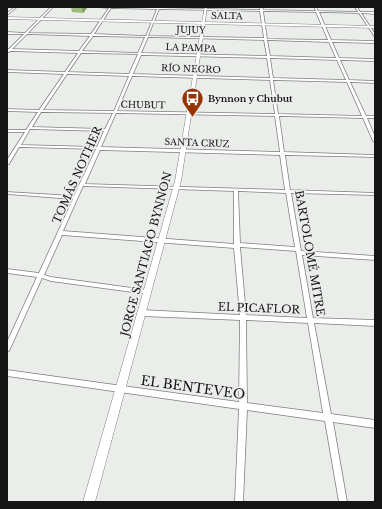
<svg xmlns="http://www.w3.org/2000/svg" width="382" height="509" viewBox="0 0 382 509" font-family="'Libre Baskerville',serif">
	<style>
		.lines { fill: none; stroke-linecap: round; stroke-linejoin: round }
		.minor-casing { stroke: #7c7f7c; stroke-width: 1.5 }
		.tertiary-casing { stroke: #7c7f7c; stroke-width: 1 }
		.minor { fill: #fff; fill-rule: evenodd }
		.tertiary { fill: #fff; fill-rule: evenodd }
		.wall { fill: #9fba7a }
		.shaded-wall { fill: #829763 }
		.labels { text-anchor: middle; stroke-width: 3.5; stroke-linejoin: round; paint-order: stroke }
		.far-street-label { font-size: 9px; fill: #141514; stroke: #eaedea }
		.far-poi-label { font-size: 9px; font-weight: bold; fill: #141514; stroke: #eaedea; text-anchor: start }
		.street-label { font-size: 11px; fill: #141514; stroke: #eaedea }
		.near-street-label { font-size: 13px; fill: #141514; stroke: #eaedea }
	</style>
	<rect width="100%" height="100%" fill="#eaedea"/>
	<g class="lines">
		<defs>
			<g id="minor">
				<path d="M15 7H17L7 15V13Z"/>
				<path d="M51 7H53L28 33 91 34 109 8 97 7H160V8L260 10V7H262L263 10 316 11 314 7H316L318 11 358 12 355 7H357L360 12H375V14L361 13 375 34V37L359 13 319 12 331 40 375 41V43L332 42 339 58 375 59V61L340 60 349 80 375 81V83L350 82 366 116H375V118H367L375 137V142L373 141 363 118 279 116 284 152 375 155V157L285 155 290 190 375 193V195L291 193 301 251 375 256V260L302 255 313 318 375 320V326L314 323 331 414 375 420V428L333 422 347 502H339L325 421 247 410 243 502H235L239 409 7 376V370L239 402 240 320 142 316 140 315 139 313 140 311 142 310 240 315 234 248 62 235 44 275 51 277 147 290H149L150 292 149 294H147L51 281 42 278 10 349 9 351 7 352V342L37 277 7 273V269L39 273 73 199 7 194V192L74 196 96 149 19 147 9 164H7V160L25 132H7V130H26L38 112 7 111V109L39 110 64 74 7 72V70L65 72 78 53 11 51 9 52 7 51V49H9L24 34H7V32L25 33ZM111 8 157 9 146 36 94 34ZM159 9 260 11 264 38 148 36ZM263 11 316 12 328 40 267 39ZM27 34 90 36 79 51 12 49ZM93 36 145 37 138 53 82 51ZM148 37 264 40 267 56 141 53ZM267 40 329 42 336 58 270 56ZM81 53 138 54 129 74 68 72ZM141 55 267 58 270 78 133 74ZM270 58 337 60 346 80 273 78ZM67 74 129 76 114 111 43 110ZM132 76 270 80 275 114 117 111ZM273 80 347 82 362 116 278 114ZM41 112 113 113 105 129 32 127ZM116 113 275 116 280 152 101 147ZM30 129 104 131 97 147 21 145ZM100 150 280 155 285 190 85 184ZM83 186 234 191V244L63 231ZM238 191 286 193 295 247 240 243ZM240 247 296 251 307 318 246 315ZM246 320 308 323 323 413 247 403Z"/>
			</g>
			<path id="tertiary" d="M205 7H207L205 22 375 26V28L205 24 181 181 95 502H83L175 181 202 24 7 19V17L202 22Z"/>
		</defs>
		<use href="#minor" class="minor-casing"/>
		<use href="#tertiary" class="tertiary-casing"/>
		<use href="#minor" class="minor"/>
		<use href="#tertiary" class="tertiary"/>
	</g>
	<path class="wall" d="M71 7 87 8 83 13 72 12Z"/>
	<path class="shaded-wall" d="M82 7H87V8L83 13Z"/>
	<defs>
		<symbol id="bus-pin" viewBox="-11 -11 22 30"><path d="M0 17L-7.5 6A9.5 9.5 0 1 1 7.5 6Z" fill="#973300" stroke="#eaedea"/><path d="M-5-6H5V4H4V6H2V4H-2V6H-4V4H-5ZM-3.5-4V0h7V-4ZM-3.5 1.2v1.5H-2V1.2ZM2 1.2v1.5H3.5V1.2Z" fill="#fff"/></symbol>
	</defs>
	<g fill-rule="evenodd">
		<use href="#bus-pin" x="180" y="86" width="25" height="34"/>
	</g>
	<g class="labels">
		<g class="far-street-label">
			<text transform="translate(227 16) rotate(1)" y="3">SALTA</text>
			<text transform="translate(191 30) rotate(1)" y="3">JUJUY</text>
			<text transform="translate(191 48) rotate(2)" y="3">LA PAMPA</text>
			<text transform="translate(191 69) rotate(2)" y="3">RÍO NEGRO</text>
			<text transform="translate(143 105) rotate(1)" y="3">CHUBUT</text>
			<text transform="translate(197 143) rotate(2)" y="3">SANTA CRUZ</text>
		</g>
		<g class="far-poi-label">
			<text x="208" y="102">Bynnon y Chubut</text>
		</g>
		<g class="street-label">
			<text transform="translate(77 175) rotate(-66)" y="4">TOMÁS NOTHER</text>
			<text transform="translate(310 253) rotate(80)" y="4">BARTOLOMÉ MITRE</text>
			<text transform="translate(146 254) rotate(-75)" y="4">JORGE SANTIAGO BYNNON</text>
			<text transform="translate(259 308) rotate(2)" y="4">EL PICAFLOR</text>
		</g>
		<g class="near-street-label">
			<text transform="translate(193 387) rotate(8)" y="5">EL BENTEVEO</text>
		</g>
	</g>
	<rect width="382" height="509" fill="none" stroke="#141514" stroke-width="16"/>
</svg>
